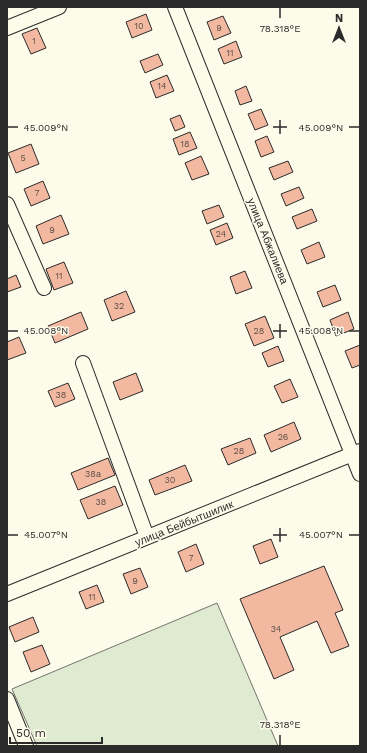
<svg xmlns="http://www.w3.org/2000/svg" width="367" height="753" viewBox="0 0 367 753" font-family="'Work Sans',sans-serif">
	<style>
		.green { fill: #deebd1; stroke: #74746e }
		.building { fill: #f2b8a0; stroke: #2b2b2b }
		.lines { fill: none; stroke-linecap: round; stroke-linejoin: round }
		.minor-casing { stroke: #2b2b2b; stroke-width: 16 }
		.minor { stroke: #fdfbea; stroke-width: 14 }
		.ticks { fill: none; stroke: #2b2b2b; stroke-width: 1.5 }
		.labels { text-anchor: middle; stroke-width: 3; stroke-linejoin: round; paint-order: stroke }
		.number-label { font-size: 9px; fill: #5d4e48 }
		.street-label { font-size: 11px; fill: #2b2b2b; stroke: #fdfbea }
		.ticks-label { font-size: 10px; text-anchor: middle; fill: #2b2b2b; stroke: #fdfbea; stroke-width: 3; stroke-linejoin: round; paint-order: stroke }
	</style>
	<rect width="100%" height="100%" fill="#fdfbea"/>
	<path class="green" d="M217 603 278 746H37L12 689Z"/>
	<g class="building">
		<path d="M146 14 152 30 132 38 126 22Z"/>
		<path d="M223 16 231 33 214 40 207 22Z"/>
		<path d="M37 28 46 48 31 54 22 34Z"/>
		<path d="M236 41 242 57 224 64 218 49Z"/>
		<path d="M158 54 163 65 145 73 140 61Z"/>
		<path d="M167 75 174 91 156 98 150 82Z"/>
		<path d="M246 86 252 101 240 105 235 91Z"/>
		<path d="M261 109 268 125 255 130 248 114Z"/>
		<path d="M180 115 185 127 175 131 170 119Z"/>
		<path d="M190 132 197 148 179 155 173 139Z"/>
		<path d="M267 136 274 152 261 157 255 141Z"/>
		<path d="M31 144 39 164 16 173 8 153Z"/>
		<path d="M201 156 209 174 192 180 185 163Z"/>
		<path d="M288 161 293 172 274 180 269 168Z"/>
		<path d="M43 181 50 198 31 206 24 189Z"/>
		<path d="M299 187 304 198 286 206 281 194Z"/>
		<path d="M219 205 224 217 207 224 202 211Z"/>
		<path d="M312 209 317 221 297 229 292 217Z"/>
		<path d="M61 215 69 234 43 244 36 226Z"/>
		<path d="M227 223 233 238 216 245 210 230Z"/>
		<path d="M319 242 325 257 307 264 301 250Z"/>
		<path d="M64 262 73 283 54 290 46 269Z"/>
		<path d="M245 271 252 288 236 294 230 277Z"/>
		<path d="M16 275 21 287 7 292V279Z"/>
		<path d="M335 285 341 300 323 307 317 292Z"/>
		<path d="M126 291 135 312 112 321 104 300Z"/>
		<path d="M81 312 88 329 55 343 48 326Z"/>
		<path d="M348 312 354 329 336 336 330 320Z"/>
		<path d="M265 316 274 338 254 346 245 324Z"/>
		<path d="M19 337 26 353 7 360V342Z"/>
		<path d="M360 345V365L352 368 345 351Z"/>
		<path d="M278 346 284 361 268 367 262 353Z"/>
		<path d="M136 373 143 391 120 400 113 382Z"/>
		<path d="M290 379 298 397 282 403 274 386Z"/>
		<path d="M68 383 75 399 55 407 48 391Z"/>
		<path d="M294 422 301 439 271 452 264 435Z"/>
		<path d="M250 438 256 453 228 465 221 449Z"/>
		<path d="M108 458 115 475 78 490 71 473Z"/>
		<path d="M185 465 192 481 155 495 149 480Z"/>
		<path d="M115 486 123 505 88 519 80 500Z"/>
		<path d="M271 539 278 557 260 564 253 546Z"/>
		<path d="M196 544 204 564 186 572 178 552Z"/>
		<path d="M324 566 343 610 335 613 349 646 331 653 317 621 280 637 294 670 274 679 240 599Z"/>
		<path d="M140 568 148 587 131 594 123 574Z"/>
		<path d="M97 585 104 602 86 609 79 592Z"/>
		<path d="M33 617 39 632 15 642 9 627Z"/>
		<path d="M42 645 50 664 31 672 23 652Z"/>
	</g>
	<g class="lines">
		<defs>
			<g id="minor">
				<path d="M175 7 360 474"/>
				<path d="M7 28 59 7"/>
				<path d="M7 204 44 288"/>
				<path d="M83 363 147 537"/>
				<path d="M7 594 360 451"/>
				<path d="M7 699 26 746"/>
			</g>
		</defs>
		<use href="#minor" class="minor-casing"/>
		<use href="#minor" class="minor"/>
	</g>
	<path class="ticks" d="M280 8V18M280 120V134M8 127H18M273 127H287M349 127H359M280 324V338M8 331H18M273 331H287M349 331H359M280 528V542M8 535H18M273 535H287M349 535H359M280 735V745"/>
	<g class="labels">
		<g class="number-label">
			<text x="139" y="29">10</text>
			<text x="219" y="31">9</text>
			<text x="34" y="44">1</text>
			<text x="230" y="56">11</text>
			<text x="162" y="89">14</text>
			<text x="185" y="147">18</text>
			<text x="23" y="161">5</text>
			<text x="37" y="196">7</text>
			<text x="52" y="233">9</text>
			<text x="221" y="237">24</text>
			<text x="59" y="279">11</text>
			<text x="119" y="309">32</text>
			<text x="259" y="334">28</text>
			<text x="61" y="398">38</text>
			<text x="283" y="440">26</text>
			<text x="239" y="454">28</text>
			<text x="93" y="477">38а</text>
			<text x="170" y="483">30</text>
			<text x="101" y="505">38</text>
			<text x="191" y="561">7</text>
			<text x="135" y="584">9</text>
			<text x="92" y="600">11</text>
			<text x="276" y="632">34</text>
		</g>
		<g class="street-label">
			<text transform="translate(268 241) rotate(68)" y="4">улица Абжалиева</text>
			<text transform="translate(184 523) rotate(-22)" y="4">улица Бейбытшилик</text>
		</g>
	</g>
	<g class="ticks-label">
		<text x="280" y="32">78.318°E</text>
		<text x="46" y="131">45.009°N</text>
		<text x="321" y="131">45.009°N</text>
		<text x="46" y="334">45.008°N</text>
		<text x="321" y="334">45.008°N</text>
		<text x="46" y="538">45.007°N</text>
		<text x="321" y="538">45.007°N</text>
		<text x="280" y="728">78.318°E</text>
	</g>
	<rect width="367" height="753" fill="none" stroke="#2b2b2b" stroke-width="16"/>
	<g transform="translate(339 28)" stroke="#fdfbea" stroke-width="3" paint-order="stroke">
	<path d="M0-3L7 15L0 10L-7 15Z" fill="#2b2b2b"/>
	<text y="-6" font-size="11" font-weight="bold" text-anchor="middle" fill="#2b2b2b">N</text>
	</g>
	<path d="M10 737v6h92v-6" fill="none" stroke="#2b2b2b" stroke-width="2"/>
	<text x="16" y="737" font-size="12" fill="#2b2b2b" stroke="#fdfbea" stroke-width="3" paint-order="stroke">50 m</text>
</svg>
